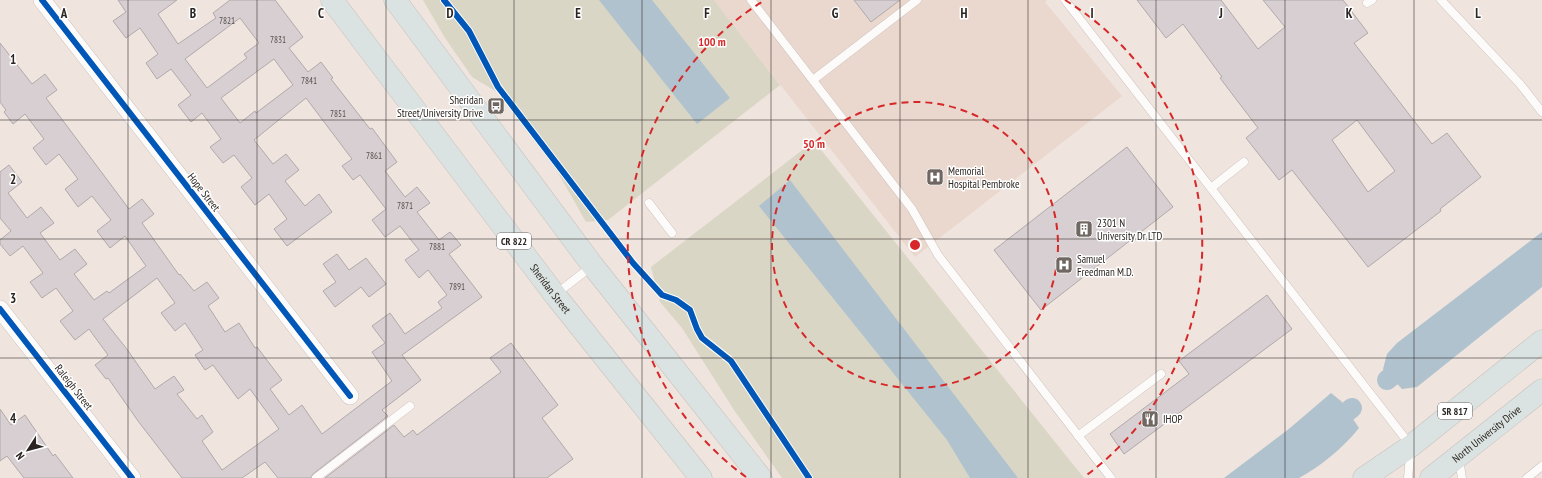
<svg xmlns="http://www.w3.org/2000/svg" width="1542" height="478" viewBox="0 0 1542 478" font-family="'PT Sans Narrow',sans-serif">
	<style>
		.built { fill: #ead7cd }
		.green { fill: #dad6c5 }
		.water { fill: #b0c2ce }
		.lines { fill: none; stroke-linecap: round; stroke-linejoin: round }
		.canal { stroke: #b0c2ce; stroke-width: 20 }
		.building { fill: #d7cfd2; stroke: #b0aaaa; fill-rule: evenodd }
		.lane-casing { stroke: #cbc2bd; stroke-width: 9 }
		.street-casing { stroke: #cbc2bd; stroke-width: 18 }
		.primary-casing { stroke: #c7c1be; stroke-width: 23 }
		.lane { stroke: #fdfbfa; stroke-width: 8 }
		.street { stroke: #fdfbfa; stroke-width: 17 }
		.primary { stroke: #dae3e1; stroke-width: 22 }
		.cycleway-casing { stroke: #fff; stroke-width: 8 }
		.cycleway { stroke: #0057b8; stroke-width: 6 }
		.grid { fill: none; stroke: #2b2420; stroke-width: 1; stroke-opacity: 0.55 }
		.ring { fill: none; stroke: #d62828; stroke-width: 2; stroke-dasharray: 7 5 }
		.labels { text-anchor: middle; stroke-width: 3; stroke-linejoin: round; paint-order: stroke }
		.number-label { font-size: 9px; fill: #564f4c }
		.shield { fill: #fff; stroke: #6b6663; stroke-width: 1 }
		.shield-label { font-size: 10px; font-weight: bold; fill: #2b2420 }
		.poi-label { font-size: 11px; fill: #2b2420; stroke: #fff; text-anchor: start }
		.street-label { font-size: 11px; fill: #2b2420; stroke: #fff }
		.grid-label { font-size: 13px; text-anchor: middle; font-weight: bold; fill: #2b2420; stroke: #fff; stroke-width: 3; stroke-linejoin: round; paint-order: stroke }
		.centre { fill: #d62828; stroke: #fff; stroke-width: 2 }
		.ring-label { font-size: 12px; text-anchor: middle; font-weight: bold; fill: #d62828; stroke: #fff; stroke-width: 3; stroke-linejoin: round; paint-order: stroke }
	</style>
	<rect width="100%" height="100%" fill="#efe4de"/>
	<path class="built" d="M714 0H1047L1045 2 1122 96 915 257Z"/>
	<g class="green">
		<path d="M423 0H714L780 85 608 220 586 222 557 171 497 92 472 77 445 38Z"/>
		<path d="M814 141 1084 478H782L734 410 682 328 660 302 651 267Z"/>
	</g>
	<g class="water">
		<path d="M599 0H652L730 98 697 124Z"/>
		<path d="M790 180 1018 478H970L947 440 759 206Z"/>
		<path d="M1542 232V287L1417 387 1402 389 1383 369 1387 354 1397 343Z"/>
		<path d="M1331 393 1341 401 1359 428C1343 448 1321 466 1299 478H1224L1290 428Z"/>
	</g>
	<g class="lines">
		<g class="canal">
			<path d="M1387 380 1411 360"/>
			<path d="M1327 427 1352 408"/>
		</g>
	</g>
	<g class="building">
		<path d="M118 0H177L158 14 178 44 216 18 213 13 230 0H275L303 37 289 48 308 72 321 62 333 78 331 79 370 129 372 128 397 162 385 171 405 197 417 187 430 203 417 212 439 240 450 232 461 245 449 254 482 297 402 355 421 380 382 410 388 416 313 474 311 478H278L265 462 242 478H182L138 421 108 378 106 379 95 365 108 355 89 329 75 340 60 321 73 311 56 288 42 298 30 282 43 273 23 246 10 256 0 244V240L11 231 0 218V172L9 165 22 182 8 193 27 218 41 207 54 223 40 233 60 260 75 249 87 264 74 274 94 300 107 291 109 293 146 266 125 236 110 248 97 231 111 220 92 196 78 207 65 189 78 179 59 154 46 165 33 148 44 139 25 114 13 124 4 112 6 110 0 102V43L32 84 45 74 57 90 46 98 129 209 142 199 154 214 142 223 179 275 180 274 194 291 207 282 219 298 208 306 225 332 239 323 255 348 257 347 282 380 270 389 289 415 302 405 322 434 392 381 372 352 385 343 372 326 390 313 405 334 442 308 438 302 447 295 428 270 419 278 405 260 419 250 400 226 385 237 372 220 386 209 360 175 353 180 342 166 352 159 306 98 254 140 273 164 286 154 299 170 285 181 305 206 319 194 332 212 287 246 274 229 287 219 269 194 255 205 241 187 252 178 234 155 223 163 210 147 221 139 202 113 191 122 178 105 191 95 171 69 157 79 146 63 158 54 140 28 126 38 113 21 126 12ZM240 18 259 43 244 54 247 58 207 88 185 59ZM274 59 293 85 256 113 255 111 240 123 221 98ZM157 278 175 303 161 313 175 331 185 323 203 350 195 355 205 370 213 365 238 399 250 389 279 429 222 470 202 441 213 432 202 415 197 419 177 394 184 390 174 376 155 389 126 348 103 319Z"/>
		<path d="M854 0H900L871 22Z"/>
		<path d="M1137 0H1221L1258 49 1285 27 1263 0H1343L1368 33 1354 43 1432 144 1447 133 1481 177 1440 209 1441 211 1368 267 1292 170 1279 180 1246 138 1258 128 1220 78 1222 77 1183 24 1166 38ZM1357 120 1395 171 1368 192 1332 140Z"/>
		<path d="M1127 147 1173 207 1041 310 994 250Z"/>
		<path d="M337 254 349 270 366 258 386 284 369 297 361 287 335 307 323 291 336 282 323 264Z"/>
		<path d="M1267 295 1292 329 1124 454 1110 434 1189 374 1179 361Z"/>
		<path d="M511 343 558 405 542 418 573 459 547 478H325L394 425 404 437 413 430 417 435 501 372 490 358Z"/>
		<path d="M0 409 11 425 25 415 53 456 55 454 73 478H24L7 456 0 461Z"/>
	</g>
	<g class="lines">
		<defs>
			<g id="lane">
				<path d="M751 0 912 209 938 255 1111 478"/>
				<path d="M1065 0 1411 446 1408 478"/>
				<path d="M1441 0 1520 84 1542 112"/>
				<path d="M1367 3 1372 0"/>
				<path d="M813 80 917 0"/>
				<path d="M1211 188 1244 162"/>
				<path d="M649 203 672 233"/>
				<path d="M556 294 592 266"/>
				<path d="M1078 436 1161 374"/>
				<path d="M1459 459 1462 478"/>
				<path d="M316 478 410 406"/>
				<path d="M1527 478 1542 466"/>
			</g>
			<g id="street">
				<path d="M42 0 350 396"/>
				<path d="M0 309 132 478"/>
			</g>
			<g id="primary">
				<path id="s1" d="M332 0 555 295 701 478"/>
				<path d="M395 0 593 266 761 478"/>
				<path d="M1364 478 1411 446 1542 341"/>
				<path id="s2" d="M1431 478 1542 390"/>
			</g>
		</defs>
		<use href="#lane" class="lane-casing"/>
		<use href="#street" class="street-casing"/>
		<use href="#primary" class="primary-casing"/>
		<use href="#lane" class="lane"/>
		<use href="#street" class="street"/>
		<use href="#primary" class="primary"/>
		<defs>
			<g id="cycleway">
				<path d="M42 0 350 396"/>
				<path d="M444 0 469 31 498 87 633 263 662 295 676 300 690 310 697 329 702 338 731 361 809 478"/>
				<path d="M0 309 132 478"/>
			</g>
		</defs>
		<use href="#cycleway" class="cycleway-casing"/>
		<use href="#cycleway" class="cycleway"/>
	</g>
	<path class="grid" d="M128 0V478M257 0V478M386 0V478M514 0V478M642 0V478M771 0V478M900 0V478M1028 0V478M1156 0V478M1285 0V478M1414 0V478M0 120H1542M0 239H1542M0 358H1542"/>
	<g class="ring">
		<circle cx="915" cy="245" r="143"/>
		<path d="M746 477A287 287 0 0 1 765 0M1065 0A287 287 0 0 1 1084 477"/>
	</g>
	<defs>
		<symbol id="bus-square" viewBox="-11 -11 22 22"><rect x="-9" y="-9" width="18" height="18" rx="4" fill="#706762" stroke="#fff"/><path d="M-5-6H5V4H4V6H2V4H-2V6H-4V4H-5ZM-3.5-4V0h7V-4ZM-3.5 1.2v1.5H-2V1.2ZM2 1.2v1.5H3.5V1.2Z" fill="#fff"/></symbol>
		<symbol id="hospital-square" viewBox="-11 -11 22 22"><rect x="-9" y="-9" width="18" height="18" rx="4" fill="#706762" stroke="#fff"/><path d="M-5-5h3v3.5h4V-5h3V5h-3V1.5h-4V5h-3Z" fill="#fff"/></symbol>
		<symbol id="building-square" viewBox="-11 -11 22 22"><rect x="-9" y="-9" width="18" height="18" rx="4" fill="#706762" stroke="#fff"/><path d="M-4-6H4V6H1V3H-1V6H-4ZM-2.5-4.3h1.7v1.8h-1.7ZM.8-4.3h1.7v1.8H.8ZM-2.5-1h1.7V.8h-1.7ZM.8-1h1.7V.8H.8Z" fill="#fff"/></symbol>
		<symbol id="restaurant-square" viewBox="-11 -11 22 22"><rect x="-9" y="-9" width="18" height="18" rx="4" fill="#706762" stroke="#fff"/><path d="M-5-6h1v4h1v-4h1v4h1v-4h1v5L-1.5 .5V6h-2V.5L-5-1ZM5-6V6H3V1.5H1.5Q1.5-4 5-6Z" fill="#fff"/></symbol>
	</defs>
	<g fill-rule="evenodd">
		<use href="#bus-square" x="486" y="96" width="20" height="20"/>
		<use href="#hospital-square" x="925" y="167" width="20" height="20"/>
		<use href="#building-square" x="1074" y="219" width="20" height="20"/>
		<use href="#hospital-square" x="1054" y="255" width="20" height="20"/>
		<use href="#restaurant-square" x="1140" y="409" width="20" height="20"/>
	</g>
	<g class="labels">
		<g class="number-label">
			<text x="227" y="24">7821</text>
			<text x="278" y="43">7831</text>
			<text x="309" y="84">7841</text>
			<text x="338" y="117">7851</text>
			<text x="374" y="159">7861</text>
			<text x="405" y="209">7871</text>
			<text x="437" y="250">7881</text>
			<text x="457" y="290">7891</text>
		</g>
		<g class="shield">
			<rect x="497" y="233" width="34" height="16" rx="3"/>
			<rect x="1438" y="403" width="34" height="16" rx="3"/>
		</g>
		<g class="shield-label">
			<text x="514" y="245">CR 822</text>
			<text x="1455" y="415">SR 817</text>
		</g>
		<g class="poi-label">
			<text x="483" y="104" text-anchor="end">Sheridan<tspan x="483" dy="13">Street/University Drive</tspan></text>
			<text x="948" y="175">Memorial<tspan x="948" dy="13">Hospital Pembroke</tspan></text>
			<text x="1097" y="227">2301 N<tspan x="1097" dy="13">University Dr LTD</tspan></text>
			<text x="1077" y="263">Samuel<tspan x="1077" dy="13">Freedman M.D.</tspan></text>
			<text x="1163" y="423">IHOP</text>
		</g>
		<g class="street-label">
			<text transform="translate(204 192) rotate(52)" y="4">Hope Street</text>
			<text dy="4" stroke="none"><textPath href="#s1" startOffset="362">Sheridan Street</textPath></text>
			<text transform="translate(74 387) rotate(52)" y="4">Raleigh Street</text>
			<text dy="4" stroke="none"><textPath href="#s2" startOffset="71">North University Drive</textPath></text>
		</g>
	</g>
	<g class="grid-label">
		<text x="64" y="18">A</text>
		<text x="193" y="18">B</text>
		<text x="321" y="18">C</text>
		<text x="450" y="18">D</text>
		<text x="578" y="18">E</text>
		<text x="707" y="18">F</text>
		<text x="835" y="18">G</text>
		<text x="964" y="18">H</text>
		<text x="1092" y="18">I</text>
		<text x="1221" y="18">J</text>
		<text x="1349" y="18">K</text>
		<text x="1478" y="18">L</text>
		<text x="13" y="64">1</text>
		<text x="13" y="184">2</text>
		<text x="13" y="303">3</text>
		<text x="13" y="423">4</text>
	</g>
	<circle cx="915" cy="245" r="6" class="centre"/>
	<g class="ring-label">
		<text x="712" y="46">100 m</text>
		<text x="814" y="148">50 m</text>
	</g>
	<g transform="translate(28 450) rotate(234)" stroke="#ffffff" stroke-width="3" paint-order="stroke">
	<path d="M0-3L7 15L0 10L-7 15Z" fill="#2b2420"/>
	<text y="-6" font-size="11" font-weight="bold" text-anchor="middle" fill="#2b2420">N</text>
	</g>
</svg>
